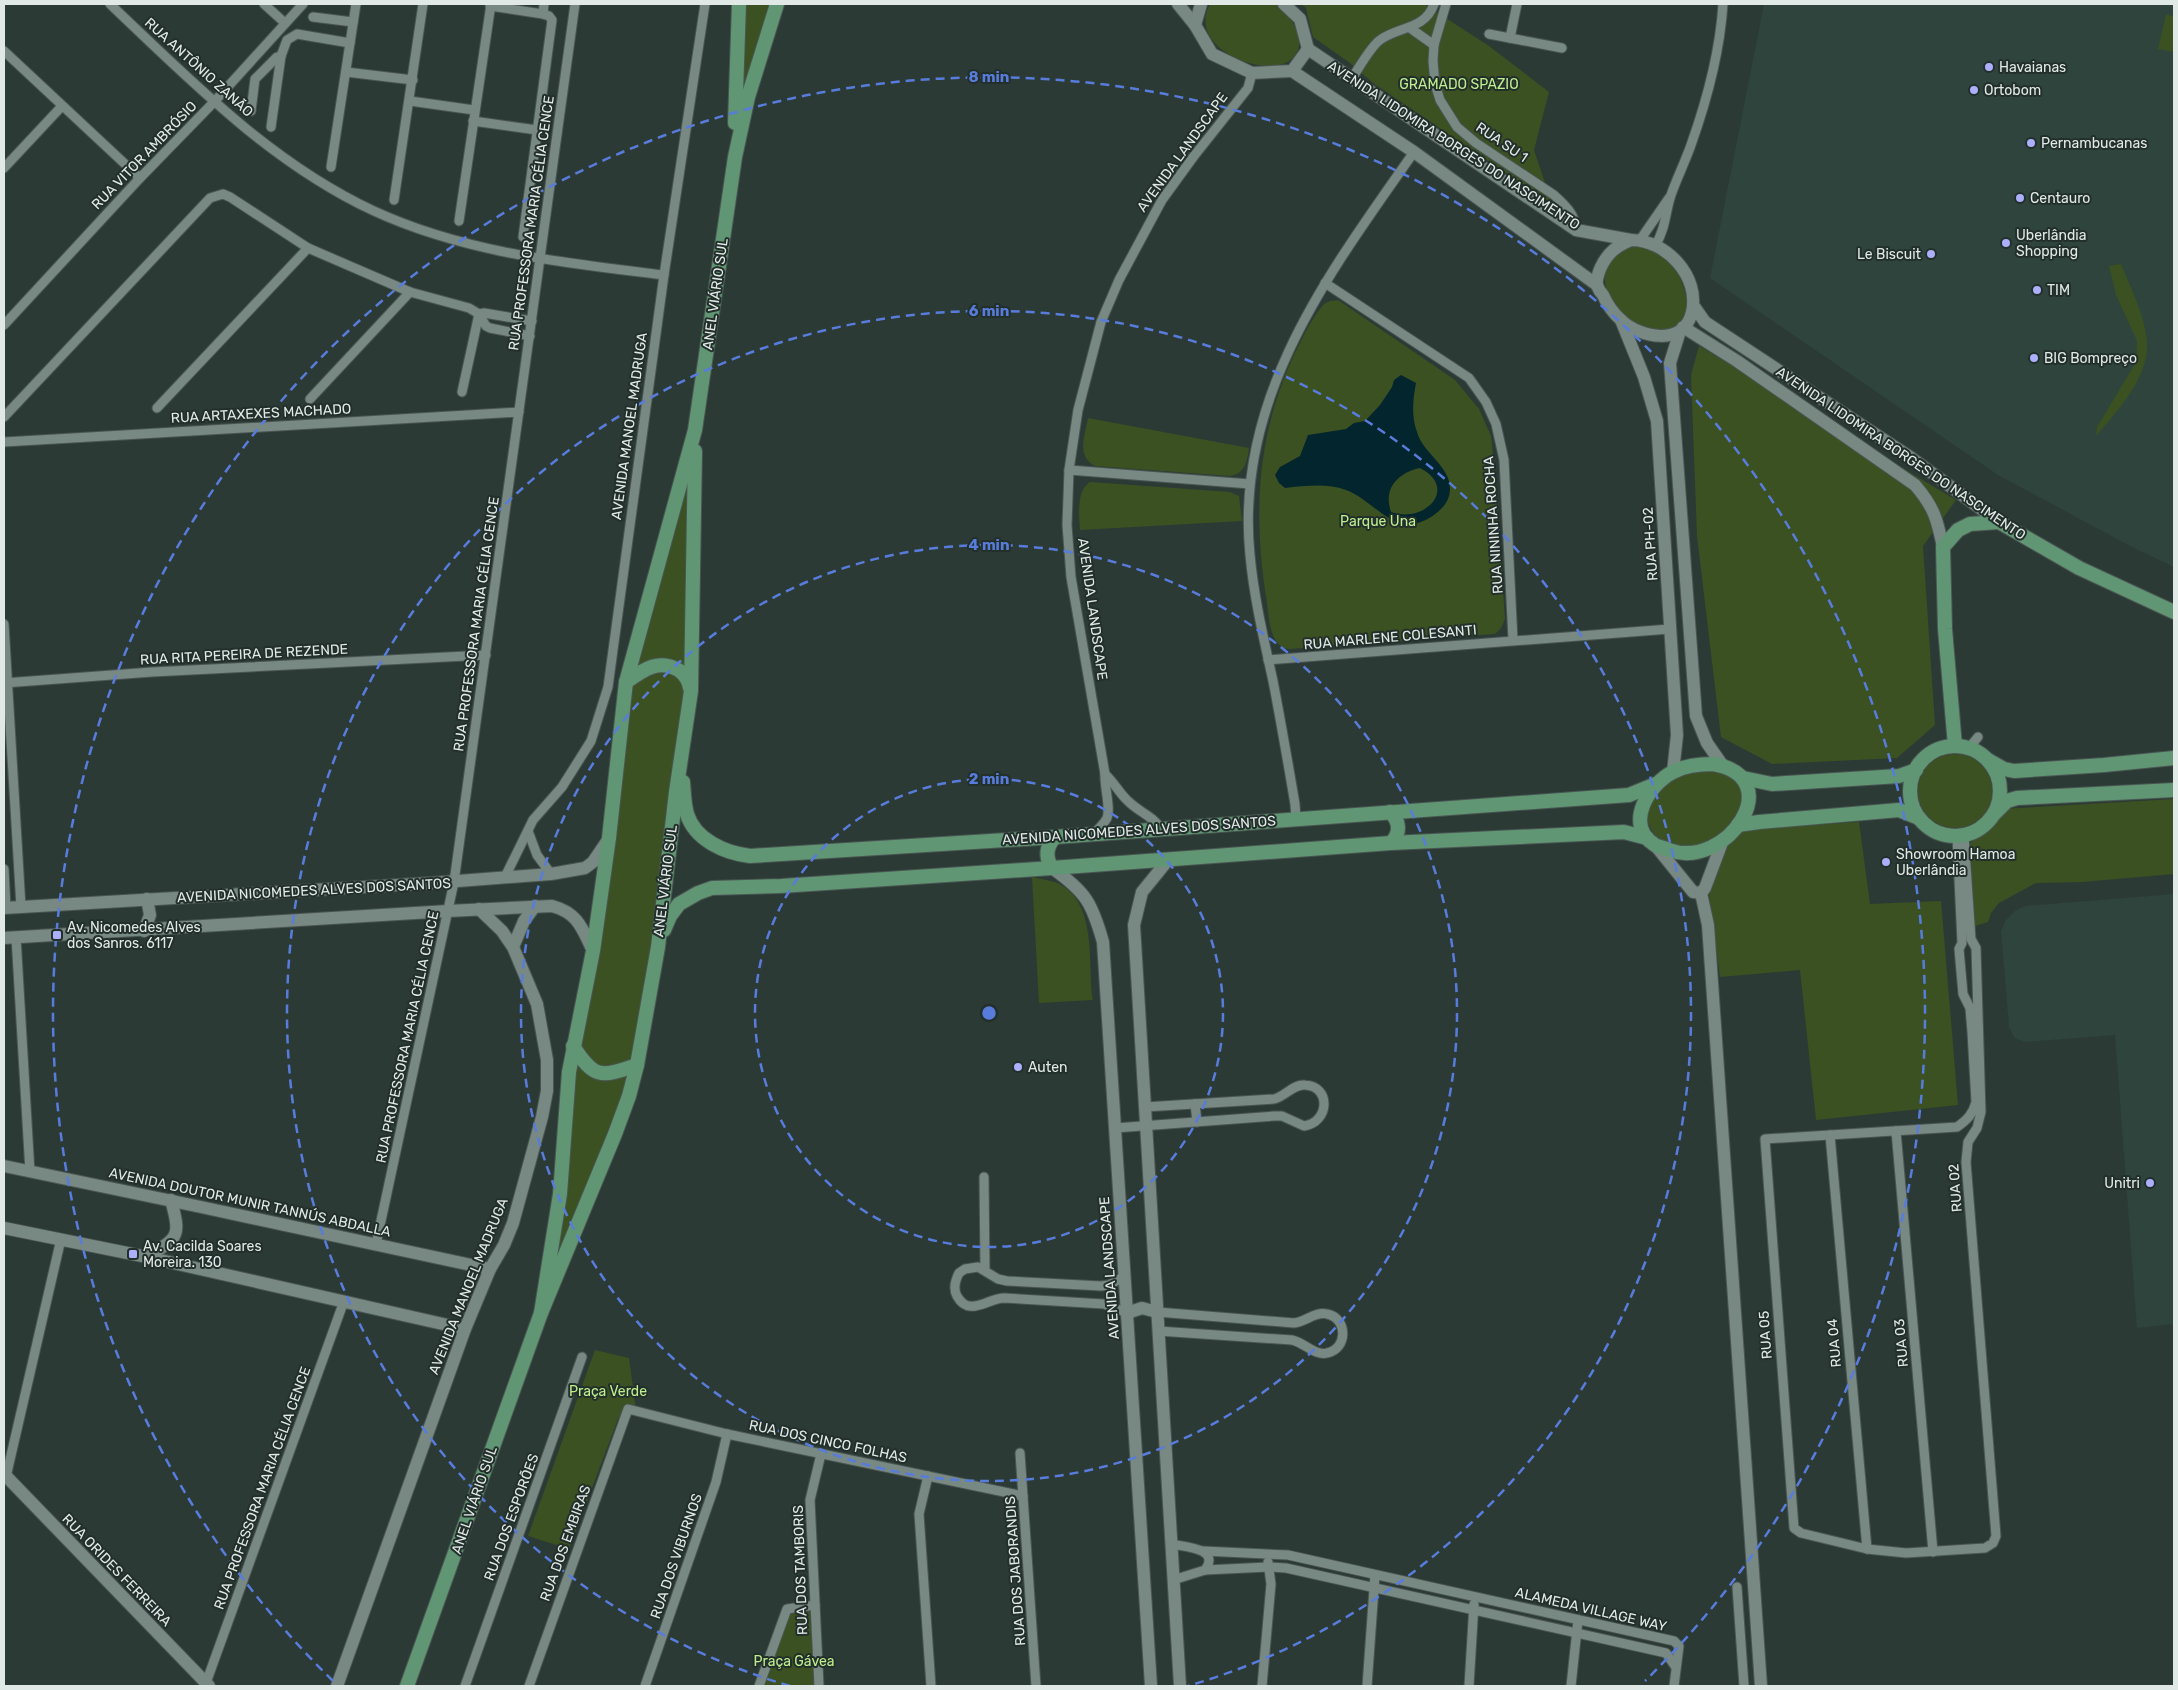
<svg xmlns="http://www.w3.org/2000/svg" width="2178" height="1690" viewBox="0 0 2178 1690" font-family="Rubik,sans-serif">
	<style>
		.built { fill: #2e443d }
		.green { fill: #3b5122 }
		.water { fill: #03252d; fill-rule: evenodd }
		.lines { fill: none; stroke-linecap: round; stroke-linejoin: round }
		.street-casing { stroke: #495552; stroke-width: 11 }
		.secondary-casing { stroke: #495552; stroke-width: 14 }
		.primary-casing { stroke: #495552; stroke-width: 16 }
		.street { stroke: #788883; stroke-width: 9 }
		.secondary { stroke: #788883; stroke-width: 12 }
		.primary { stroke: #609673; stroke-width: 14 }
		.ring { fill: none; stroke: #587cdc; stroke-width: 2.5; stroke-dasharray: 9 6 }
		.poi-dot { fill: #acaffb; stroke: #222f2b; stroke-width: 2 }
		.labels { text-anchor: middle; stroke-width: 4; stroke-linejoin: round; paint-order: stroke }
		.street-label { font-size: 14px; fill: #e1e9e7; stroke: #222f2b }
		.poi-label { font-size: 14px; fill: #e1e9e7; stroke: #222f2b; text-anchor: start }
		.park-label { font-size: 14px; fill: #bfee8e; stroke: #222f2b }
		.centre { fill: #587cdc; stroke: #222f2b; stroke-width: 2.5 }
		.ring-label { font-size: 15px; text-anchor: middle; font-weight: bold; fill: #587cdc; stroke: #222f2b; stroke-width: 4; stroke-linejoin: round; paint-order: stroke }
	</style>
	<rect width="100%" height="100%" fill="#2c3a35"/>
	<g class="built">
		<path d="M1764 4H2174V567L2134 548 1998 475 1710 278Z"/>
		<path d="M2174 894V1324L2137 1328 2115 1035 2025 1042 2015 1038 2009 1028 2001 931 2006 920 2015 911 2025 906Z"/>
	</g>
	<g class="green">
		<path d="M738 4H777L735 157Z"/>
		<path d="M1210 4H1275C1285 10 1297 25 1299 37 1306 94 1180 58 1210 4Z"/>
		<path d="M1301 4H1424L1489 46 1549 92 1534 150 1552 204 1373 83 1350 63 1313 37 1306 8Z"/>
		<path d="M2166 14 2174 17V52L2158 49Z"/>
		<path d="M1632 246C1662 249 1678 264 1685 293 1688 302 1688 311 1683 319 1655 362 1558 275 1632 246Z"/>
		<path d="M2121 264C2131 289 2146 317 2147 344 2149 377 2116 413 2096 436L2097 427 2136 362 2137 341 2116 295 2109 266Z"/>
		<path d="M1338 300 1455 380 1479 409 1491 436 1494 464 1505 619 1501 628 1495 634 1290 649C1270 648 1269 619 1267 603 1253 516 1256 438 1293 357 1302 339 1311 319 1324 304L1330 301Z"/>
		<path d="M1699 346 1956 500 1923 546 1935 725 1897 758 1772 764 1721 737 1697 536 1691 375Z"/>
		<path d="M1088 418 1249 448C1247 461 1246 473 1230 476L1095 466C1076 456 1085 435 1088 418Z"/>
		<path d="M695 430 691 691 637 1065 541 1313 626 682Z"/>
		<path d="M1090 482 1230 492 1239 496 1242 521 1080 530C1079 515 1076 491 1090 482Z"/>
		<circle cx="1955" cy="791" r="37"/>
		<path d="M1694 771C1721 771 1750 776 1740 811 1737 820 1727 829 1720 834 1661 876 1605 802 1694 771Z"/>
		<path d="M2174 799V874L2082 882 2036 883 1999 903 1991 913 1988 922 1975 926 1970 843 1996 823 2003 809Z"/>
		<path d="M1859 822 1870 904 1941 901 1958 1105 1816 1120 1800 970 1720 977 1709 894 1726 846 1743 829Z"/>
		<path d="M1032 877C1040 879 1048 880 1055 882 1099 900 1087 964 1093 1000L1039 1003Z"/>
		<path d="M595 1350 629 1358 636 1411 623 1412 618 1419 569 1549 528 1536Z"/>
		<path d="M815 1605 819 1686H759L787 1609Z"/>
	</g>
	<path class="water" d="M1401 375 1416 383C1413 399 1411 416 1417 432 1423 454 1451 466 1450 490 1449 502 1443 508 1434 515 1395 542 1378 502 1346 490 1327 483 1305 486 1285 488L1279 483 1275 475 1280 467 1300 456 1308 435 1346 429 1354 423 1365 421 1380 405 1392 387 1394 380ZM1420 468C1459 488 1425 524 1391 512 1383 489 1397 473 1420 468Z"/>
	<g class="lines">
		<defs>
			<g id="street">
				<path d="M110 4C191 81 271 163 374 211 465 253 566 263 664 275"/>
				<path d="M264 4 285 23"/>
				<path d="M1446 4 1434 45 1433 61 1435 84 1440 100 1457 127 1476 143 1554 195C1565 205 1576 215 1576 230"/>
				<path d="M490 6 543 14"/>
				<path d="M313 17 353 22"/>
				<path d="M1410 28 1434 45"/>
				<path d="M1489 34 1562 48"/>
				<path d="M1510 38 1517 4"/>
				<path d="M4 51 140 178"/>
				<path d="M346 72 413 80"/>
				<path d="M1352 78C1359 68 1371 46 1380 40 1399 26 1425 30 1434 4"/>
				<path d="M410 101 474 110"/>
				<path d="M251 111 255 79 277 57 281 56"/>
				<path d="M473 121 537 130"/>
				<path d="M271 127 281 56 287 40 297 34 350 43"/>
				<path d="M331 167 356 4"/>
				<path d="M4 168 62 106"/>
				<path d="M394 200 423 4"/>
				<path d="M459 221 491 4"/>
				<path d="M523 237 552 20 549 16 543 14 544 4"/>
				<path d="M1640 240 1669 198"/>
				<path d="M1655 246C1666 228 1665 213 1671 195 1677 178 1685 162 1691 145 1707 100 1720 51 1723 4"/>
				<path d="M1325 283 1469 378 1486 402 1496 424 1504 460 1513 640"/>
				<path d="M479 314 484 313 532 321"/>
				<path d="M4 325 140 178 213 103 303 4"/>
				<path d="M462 392 479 314"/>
				<path d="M310 399 410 292"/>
				<path d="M157 408 308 248"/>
				<path d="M4 417 210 198 223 194 230 197 308 248 410 292 469 308 479 314 486 326 490 328 530 336"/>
				<path d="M4 442 519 412"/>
				<path d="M1069 470 1250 484"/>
				<path d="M4 624 21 907"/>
				<path d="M1268 660 1670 629"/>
				<path d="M4 683 152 672 486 655"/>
				<path d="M1969 748 1978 737"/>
				<path d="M1105 774C1114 782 1119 793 1128 801 1140 813 1152 815 1161 829"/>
				<path d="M1296 819 1295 804C1288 763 1281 722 1273 681 1264 640 1254 598 1250 555 1234 398 1329 273 1414 152"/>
				<path d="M528 831 537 855 551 874"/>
				<path d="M1094 834C1098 829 1104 824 1107 818 1111 808 1104 786 1105 774L1071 577 1067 525 1069 470 1078 410 1101 322 1119 280 1162 200 1194 156 1248 88 1252 73"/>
				<path d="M1957 837 1962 943 1959 949 1963 994 1970 1008 1972 1032 1976 1102C1973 1114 1967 1120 1957 1127L1765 1139 1794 1528 1801 1533 1867 1549 1906 1553 1985 1548 1993 1543 1996 1536 1966 1162 1968 1142 1977 1128 1981 1112 1976 948 1971 939 1964 836"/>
				<path d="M4 869 6 908"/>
				<path d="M505 877 533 820 562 787 591 741 608 687 664 275 705 4"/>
				<path d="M16 937 30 1172"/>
				<path d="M1195 1104 1197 1122"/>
				<path d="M1115 1128 1274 1116H1282L1304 1126C1330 1122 1331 1086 1305 1085 1293 1084 1286 1096 1274 1099L1145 1107"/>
				<path d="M1896 1131 1933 1552"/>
				<path d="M1830 1135 1867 1549"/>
				<path d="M984 1177 985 1269"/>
				<path d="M376 1244 454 882 575 4"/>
				<path d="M1125 1276 1109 1285 1101 1286 1007 1281 998 1279 978 1267 965 1269 959 1273C955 1281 953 1289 957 1296 969 1318 988 1298 1004 1298L1104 1304 1127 1313"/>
				<path d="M1157 1312 1294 1323C1306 1322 1315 1311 1327 1314 1348 1318 1348 1349 1327 1353 1315 1356 1305 1343 1292 1340L1158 1331"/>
				<path d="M1020 1453 1036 1686"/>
				<path d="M928 1476 919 1514 931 1686"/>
				<path d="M6 1477 61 1239"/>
				<path d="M1171 1544C1185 1547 1221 1548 1205 1570L1173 1580"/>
				<path d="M1203 1551 1288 1555 1674 1641 1679 1646 1674 1686"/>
				<path d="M1205 1570 1268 1567 1286 1568 1666 1653 1675 1666"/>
				<path d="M1737 1587 1744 1686"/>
				<path d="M206 1683 344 1301"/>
				<path d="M465 1686 582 1357"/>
				<path d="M529 1686 628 1409 727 1434 1023 1496"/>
				<path d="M645 1686 716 1482 727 1434"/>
				<path d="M759 1686 787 1609 815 1605"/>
				<path d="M819 1686 810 1500 821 1454"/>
				<path d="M1262 1686 1271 1584 1268 1562"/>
				<path d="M1367 1686 1375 1575"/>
				<path d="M1469 1686 1474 1604"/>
				<path d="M1571 1686 1578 1620"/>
			</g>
			<g id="secondary">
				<path d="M1178 4 1195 25"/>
				<path d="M1201 4 1195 25 1212 54 1252 73 1292 71 1308 49"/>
				<path d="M1284 4 1300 19 1308 49"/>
				<path d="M1308 49 1576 230 1631 240"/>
				<path d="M1292 71 1414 152 1597 285"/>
				<path d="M1631 240C1666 240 1700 276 1692 312 1684 347 1640 338 1621 320 1613 313 1607 304 1603 295 1601 293 1598 288 1597 285 1596 280 1599 271 1601 267 1608 252 1617 246 1631 240Z"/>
				<path d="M1693 305 1705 322 1910 457 1999 522"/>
				<path d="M1621 320 1644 377 1657 421 1677 735 1673 772"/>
				<path d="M1683 327 1737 361 1915 485C1934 507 1937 519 1943 547"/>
				<path d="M1680 331 1670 363 1696 716 1707 743 1723 766"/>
				<path d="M1655 845 1693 892 1701 893"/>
				<path d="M1168 860 1142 892 1134 925 1180 1686"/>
				<path d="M1052 868C1086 892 1092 903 1103 942L1151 1686"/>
				<path d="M1701 893 1708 925 1761 1686"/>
				<path d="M1701 893 1705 888 1723 840"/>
				<path d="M4 908 432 883 551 874 585 868 593 862 608 840"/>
				<path d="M144 931 150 915 147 899"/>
				<path d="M4 938 448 911 552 906C578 913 582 928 593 951"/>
				<path d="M513 947 524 921 535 906"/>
				<path d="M4 1166 201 1207 490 1269"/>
				<path d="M4 1228 147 1257 465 1329"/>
				<path d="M147 1257C179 1237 181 1237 171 1200"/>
				<path d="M1127 1313 1142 1308 1157 1312"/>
				<path d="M4 1474 209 1686"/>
				<path d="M337 1686 465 1329 490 1269 504 1245 513 1223 542 1117 547 1091V1060L537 1004 513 947 502 931 479 909"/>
			</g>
			<g id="primary">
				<path d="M735 123 739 4"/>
				<path d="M626 682C644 669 660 658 680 671 685 675 689 681 690 688"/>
				<path d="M1955 746 1945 629 1943 547 1958 530 1970 524 1999 522 2079 568 2174 612"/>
				<circle cx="1955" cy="791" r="45"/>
				<path d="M1988 760 2004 769 2014 771 2104 765 2174 758"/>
				<path d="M1713 764C1790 777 1727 871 1669 850 1665 848 1659 847 1655 845 1623 825 1649 784 1673 772 1686 765 1699 764 1713 764Z"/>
				<path d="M1743 778 1772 784 1899 776 1916 770"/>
				<path d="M683 782C684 793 684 804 687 814 695 840 725 853 750 856L1055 837 1629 795 1656 784"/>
				<path d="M1390 812C1400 821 1401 833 1391 843"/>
				<path d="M1995 813 2007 801 2017 798 2174 790"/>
				<path d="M1738 825 1759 822 1899 810 1919 818"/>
				<path d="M1052 868C1045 857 1046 847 1055 837"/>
				<path d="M664 930 670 916 679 904 698 893 712 888 781 886 1052 868 1391 843 1624 832 1647 838"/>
				<path d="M573 1046C595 1080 601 1077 637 1065"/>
				<path d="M541 1313 560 1194 569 1072 593 951 609 838 626 682 695 430 735 157 748 97 777 4"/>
				<path d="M407 1686 541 1313 615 1134 629 1096 637 1065 658 947 676 792 691 691 695 451"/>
			</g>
		</defs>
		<use href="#street" class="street-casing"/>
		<use href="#secondary" class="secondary-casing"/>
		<use href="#primary" class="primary-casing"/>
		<use href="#street" class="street"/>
		<use href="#secondary" class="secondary"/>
		<use href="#primary" class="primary"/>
	</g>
	<g class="ring">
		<circle cx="989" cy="1013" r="234"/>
		<circle cx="989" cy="1013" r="468"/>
		<path d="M790 1686A702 702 0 1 1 1188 1686"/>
		<path d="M333 1681A936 936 0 1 1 1645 1681"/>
	</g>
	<g class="poi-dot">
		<circle cx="1989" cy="67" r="5"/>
		<circle cx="1974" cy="90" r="5"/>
		<circle cx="2031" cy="143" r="5"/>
		<circle cx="2020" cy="198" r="5"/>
		<circle cx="2006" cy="243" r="5"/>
		<circle cx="1931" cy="254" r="5"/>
		<circle cx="2037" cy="290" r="5"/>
		<circle cx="2034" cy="358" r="5"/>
		<circle cx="1886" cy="862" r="5"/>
		<rect x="52" y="930" width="10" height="10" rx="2.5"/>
		<circle cx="1018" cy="1067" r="5"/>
		<circle cx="2150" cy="1183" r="5"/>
		<rect x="128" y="1249" width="10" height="10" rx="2.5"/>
	</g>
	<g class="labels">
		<g class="street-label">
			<text transform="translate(199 67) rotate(42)" y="5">RUA ANTÔNIO ZANÃO</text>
			<text transform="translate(1502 142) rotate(34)" y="5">RUA SU 1</text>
			<text transform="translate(1454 145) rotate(33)" y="5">AVENIDA LIDOMIRA BORGES DO NASCIMENTO</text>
			<text transform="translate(1182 152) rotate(-54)" y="5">AVENIDA LANDSCAPE</text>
			<text transform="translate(144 155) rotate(-46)" y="5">RUA VITOR AMBRÓSIO</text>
			<text transform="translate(531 223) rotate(-82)" y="5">RUA PROFESSORA MARIA CÉLIA CENCE</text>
			<text transform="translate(715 294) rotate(-82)" y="5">ANEL VIÁRIO SUL</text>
			<text transform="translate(261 413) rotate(-3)" y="5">RUA ARTAXEXES MACHADO</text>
			<text transform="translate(629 426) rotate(-82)" y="5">AVENIDA MANOEL MADRUGA</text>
			<text transform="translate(1901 453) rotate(34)" y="5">AVENIDA LIDOMIRA BORGES DO NASCIMENTO</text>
			<text transform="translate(1493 525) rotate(-94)" y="5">RUA NININHA ROCHA</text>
			<text transform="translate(1650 544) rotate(-94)" y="5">RUA PH-02</text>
			<text transform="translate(1093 609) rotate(82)" y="5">AVENIDA LANDSCAPE</text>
			<text transform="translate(476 624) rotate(-82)" y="5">RUA PROFESSORA MARIA CÉLIA CENCE</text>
			<text transform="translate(1390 637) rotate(-5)" y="5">RUA MARLENE COLESANTI</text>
			<text transform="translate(244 654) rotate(-3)" y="5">RUA RITA PEREIRA DE REZENDE</text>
			<text transform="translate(1139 830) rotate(-4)" y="5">AVENIDA NICOMEDES ALVES DOS SANTOS</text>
			<text transform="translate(665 881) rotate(-83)" y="5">ANEL VIÁRIO SUL</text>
			<text transform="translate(314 890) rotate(-3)" y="5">AVENIDA NICOMEDES ALVES DOS SANTOS</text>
			<text transform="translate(407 1037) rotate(-78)" y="5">RUA PROFESSORA MARIA CÉLIA CENCE</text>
			<text transform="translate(1955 1188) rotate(-94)" y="5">RUA 02</text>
			<text transform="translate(250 1202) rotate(12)" y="5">AVENIDA DOUTOR MUNIR TANNÚS ABDALLA</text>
			<text transform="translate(1109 1268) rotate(-94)" y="5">AVENIDA LANDSCAPE</text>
			<text transform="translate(468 1286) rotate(-68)" y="5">AVENIDA MANOEL MADRUGA</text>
			<text transform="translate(1765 1335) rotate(-94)" y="5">RUA 05</text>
			<text transform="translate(1834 1343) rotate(-95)" y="5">RUA 04</text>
			<text transform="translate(1901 1343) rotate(-95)" y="5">RUA 03</text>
			<text transform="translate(828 1441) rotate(12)" y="5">RUA DOS CINCO FOLHAS</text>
			<text transform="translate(262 1488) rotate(-70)" y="5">RUA PROFESSORA MARIA CÉLIA CENCE</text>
			<text transform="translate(474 1500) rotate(-71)" y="5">ANEL VIÁRIO SUL</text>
			<text transform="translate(511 1517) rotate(-70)" y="5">RUA DOS ESPORÕES</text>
			<text transform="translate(565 1543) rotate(-70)" y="5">RUA DOS EMBIRAS</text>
			<text transform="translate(676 1556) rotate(-71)" y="5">RUA DOS VIBURNOS</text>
			<text transform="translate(117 1570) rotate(46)" y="5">RUA ORIDES FERREIRA</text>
			<text transform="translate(800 1570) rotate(-92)" y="5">RUA DOS TAMBORIS</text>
			<text transform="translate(1015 1571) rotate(-94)" y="5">RUA DOS JABORANDIS</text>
			<text transform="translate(1591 1609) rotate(13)" y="5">ALAMEDA VILLAGE WAY</text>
		</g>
		<g class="poi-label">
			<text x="1999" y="72">Havaianas</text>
			<text x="1984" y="95">Ortobom</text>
			<text x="2041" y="148">Pernambucanas</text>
			<text x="2030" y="203">Centauro</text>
			<text x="2016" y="240">Uberlândia<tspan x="2016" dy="16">Shopping</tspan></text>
			<text x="1921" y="259" text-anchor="end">Le Biscuit</text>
			<text x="2047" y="295">TIM</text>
			<text x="2044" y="363">BIG Bompreço</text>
			<text x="1896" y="859">Showroom Hamoa<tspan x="1896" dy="16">Uberlândia</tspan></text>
			<text x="67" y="932">Av. Nicomedes Alves<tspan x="67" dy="16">dos Sanros. 6117</tspan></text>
			<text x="1028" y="1072">Auten</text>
			<text x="2140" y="1188" text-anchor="end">Unitri</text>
			<text x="143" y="1251">Av. Cacilda Soares<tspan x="143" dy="16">Moreira. 130</tspan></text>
		</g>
		<g class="park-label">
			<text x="1459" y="89">GRAMADO SPAZIO</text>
			<text x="1378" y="526">Parque Una</text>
			<text x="608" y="1396">Praça Verde</text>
			<text x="794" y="1666">Praça Gávea</text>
		</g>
	</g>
	<circle cx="989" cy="1013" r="8" class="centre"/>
	<g class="ring-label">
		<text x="989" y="82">8 min</text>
		<text x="989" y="316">6 min</text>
		<text x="989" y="550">4 min</text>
		<text x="989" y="784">2 min</text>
	</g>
	<rect width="2178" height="1690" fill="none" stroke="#e1e9e7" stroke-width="10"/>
</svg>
